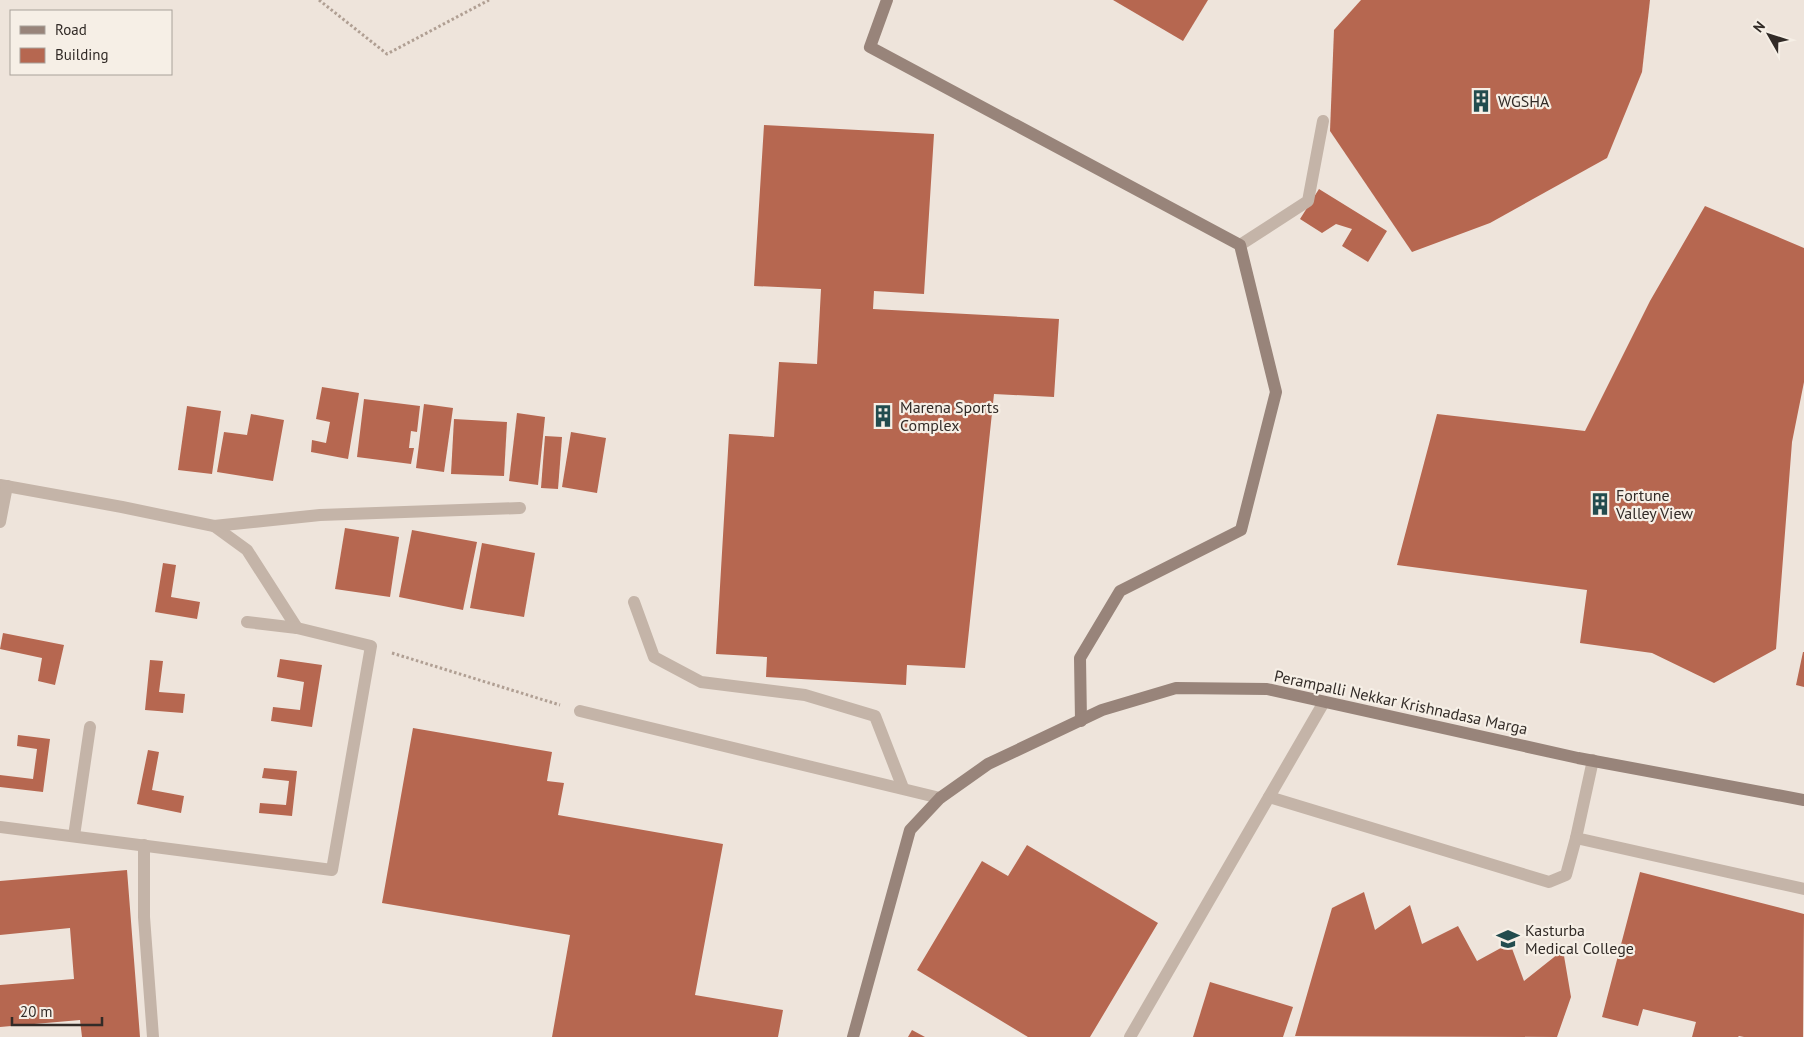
<svg xmlns="http://www.w3.org/2000/svg" width="1804" height="1037" viewBox="0 0 1804 1037" font-family="'PT Sans',sans-serif">
	<style>
		.building { fill: #b66750 }
		.lines { fill: none; stroke-linecap: round; stroke-linejoin: round }
		.path { stroke: #b09f93; stroke-width: 3; stroke-dasharray: 2.5 2.5; stroke-linecap: butt }
		.lane { stroke: #c4b4a8; stroke-width: 12 }
		.street { stroke: #c4b4a8; stroke-width: 12 }
		.secondary { stroke: #98847a; stroke-width: 12 }
		.labels { text-anchor: middle; stroke-width: 4.5; stroke-linejoin: round; paint-order: stroke }
		.poi-label { font-size: 16px; fill: #322b27; stroke: #f6efe6; text-anchor: start }
		.street-label { font-size: 16px; fill: #322b27; stroke: #f6efe6 }
	</style>
	<rect width="100%" height="100%" fill="#eee4db"/>
	<g class="building">
		<path d="M1113 0H1208L1183 41Z"/>
		<path d="M1361 0H1650L1642 72 1607 158 1490 223 1412 252 1330 131 1334 30Z"/>
		<path d="M764 125 934 134 924 294 874 291 873 309 1059 319 1054 397 994 394 965 668 907 665 906 685 766 677 767 657 716 654 729 434 774 437 779 362 817 364 821 289 754 286Z"/>
		<path d="M1319 189 1387 231 1368 262 1342 246 1352 229 1336 224 1322 233 1300 219Z"/>
		<path d="M1705 206 1804 248V382L1792 442 1776 649 1714 683 1652 653 1580 643 1587 590 1397 565 1437 414 1585 431 1650 301Z"/>
		<path d="M322 387 359 393 348 459 311 452 312 440 326 443 330 422 316 419Z"/>
		<path d="M364 399 420 406 417 432 411 431 409 448H414L411 464 357 457Z"/>
		<path d="M424 404 453 408 444 472 416 468Z"/>
		<path d="M187 406 221 411 212 474 178 470Z"/>
		<path d="M517 413 545 417 538 485 509 481Z"/>
		<path d="M251 414 284 420 273 481 217 472 224 432 247 435Z"/>
		<path d="M454 419 507 422 504 476 451 474Z"/>
		<path d="M571 432 606 438 597 493 562 487Z"/>
		<path d="M545 436 562 437 558 489 541 488Z"/>
		<path d="M345 528 399 537 390 597 335 589Z"/>
		<path d="M412 530 477 542 463 610 399 597Z"/>
		<path d="M482 543 535 553 524 617 470 608Z"/>
		<path d="M163 563 176 565 171 597 200 602 197 619 155 612Z"/>
		<path d="M3 633 64 645 55 685 38 681 42 658 0 649Z"/>
		<path d="M1803 652H1804V687L1796 685Z"/>
		<path d="M280 659 322 665 312 727 271 721 273 707 300 710 304 682 277 677Z"/>
		<path d="M150 660 163 661 159 692 185 694 183 713 145 710Z"/>
		<path d="M413 728 552 752 547 781 564 783 558 815 723 844 695 995 783 1010 778 1037H552L570 935 382 903Z"/>
		<path d="M18 735 50 739 43 792 0 787V775L33 779 37 749 17 746Z"/>
		<path d="M148 750 159 752 152 790 184 796 181 813 137 804Z"/>
		<path d="M264 768 297 771 292 816 259 813 260 803 286 805 289 781 262 778Z"/>
		<path d="M1027 845 1158 923 1090 1037H1028L917 970 982 861 1008 876Z"/>
		<path d="M127 870 140 1037H82L80 1020 0 1027V985L74 979 70 928 0 935V881Z"/>
		<path d="M1640 872 1804 914 1803 1037H1744L1739 1036 1738 1037H1692L1696 1022 1643 1009 1638 1026 1602 1017Z"/>
		<path d="M1364 892 1375 930 1410 905 1422 944 1458 926 1477 961 1510 943 1524 981 1563 950 1571 997 1557 1037 1295 1036 1332 908Z"/>
		<path d="M1210 982 1293 1007 1283 1037H1193Z"/>
		<path d="M912 1030 925 1037H908Z"/>
	</g>
	<g class="lines">
		<g class="path">
			<path d="M319 0 387 54 489 0"/>
			<path d="M392 653 560 705"/>
		</g>
		<path class="lane" d="M634 602 654 657 701 682 805 695 875 716 903 788"/>
		<g class="street">
			<path d="M1240 245 1308 201 1323 121"/>
			<path d="M0 485 122 507 214 526 247 550 297 628"/>
			<path d="M0 522 7 486"/>
			<path d="M214 526 320 515 520 508"/>
			<path d="M580 711 940 798"/>
			<path d="M1593 760 1576 838 1804 889"/>
			<path d="M1269 797 1549 882 1566 875 1576 838"/>
			<path d="M0 827 332 870 371 646 297 628 247 622"/>
			<path d="M74 836 90 727"/>
			<path d="M144 845V917L153 1037"/>
			<path d="M1130 1037 1324 702"/>
		</g>
		<g class="secondary">
			<path d="M887 0 870 47 1240 245 1276 392 1241 530 1120 591 1080 658 1081 721"/>
			<path d="M853 1037 910 830 940 798 988 764 1102 710 1176 688 1267 689 1578 758 1804 800"/>
		</g>
	</g>
	<defs>
		<symbol id="building-bare" viewBox="-9 -9 18 18"><path d="M-4-6H4V6H1V3H-1V6H-4ZM-2.5-4.3h1.7v1.8h-1.7ZM.8-4.3h1.7v1.8H.8ZM-2.5-1h1.7V.8h-1.7ZM.8-1h1.7V.8H.8Z" fill="#224c4e" stroke="#f6efe6" stroke-width="2.5" paint-order="stroke"/></symbol>
		<symbol id="university-bare" viewBox="-9 -9 18 18"><path d="M0-5L7-2L0 1L-7-2ZM-4 1L0 2.5L4 1V4Q0 6-4 4Z" fill="#224c4e" stroke="#f6efe6" stroke-width="2.5" paint-order="stroke"/></symbol>
	</defs>
	<g fill-rule="evenodd">
		<use href="#building-bare" x="1465" y="85" width="32" height="32"/>
		<use href="#building-bare" x="867" y="400" width="32" height="32"/>
		<use href="#building-bare" x="1584" y="488" width="32" height="32"/>
		<use href="#university-bare" x="1492" y="923" width="32" height="32"/>
	</g>
	<g class="labels">
		<g class="poi-label">
			<text x="1498" y="107">WGSHA</text>
			<text x="900" y="413">Marena Sports<tspan x="900" dy="18">Complex</tspan></text>
			<text x="1616" y="501">Fortune<tspan x="1616" dy="18">Valley View</tspan></text>
			<text x="1525" y="936">Kasturba<tspan x="1525" dy="18">Medical College</tspan></text>
		</g>
		<g class="street-label">
			<text transform="translate(1401 702) rotate(12)" y="6">Perampalli Nekkar Krishnadasa Marga</text>
		</g>
	</g>
	<rect x="10" y="10" width="162" height="65" fill="#f6efe6" stroke="#a8a19a"/>
	<rect x="20" y="26" width="25" height="8" fill="#98847a" stroke="#a8a19a"/>
	<text x="55" y="35" font-size="15" fill="#322b27">Road</text>
	<rect x="20" y="48" width="25" height="15" fill="#b66750" stroke="#a8a19a"/>
	<text x="55" y="60" font-size="15" fill="#322b27">Building</text>
	<g transform="translate(1769 35) rotate(309)" stroke="#f6efe6" stroke-width="4" paint-order="stroke">
	<path d="M0-4L9 19L0 12L-9 19Z" fill="#322b27"/>
	<text y="-8" font-size="14" font-weight="bold" text-anchor="middle" fill="#322b27">N</text>
	</g>
	<path d="M12 1017v8h90v-8" fill="none" stroke="#322b27" stroke-width="2.5"/>
	<text x="20" y="1017" font-size="15" fill="#322b27" stroke="#f6efe6" stroke-width="4" paint-order="stroke">20 m</text>
</svg>
